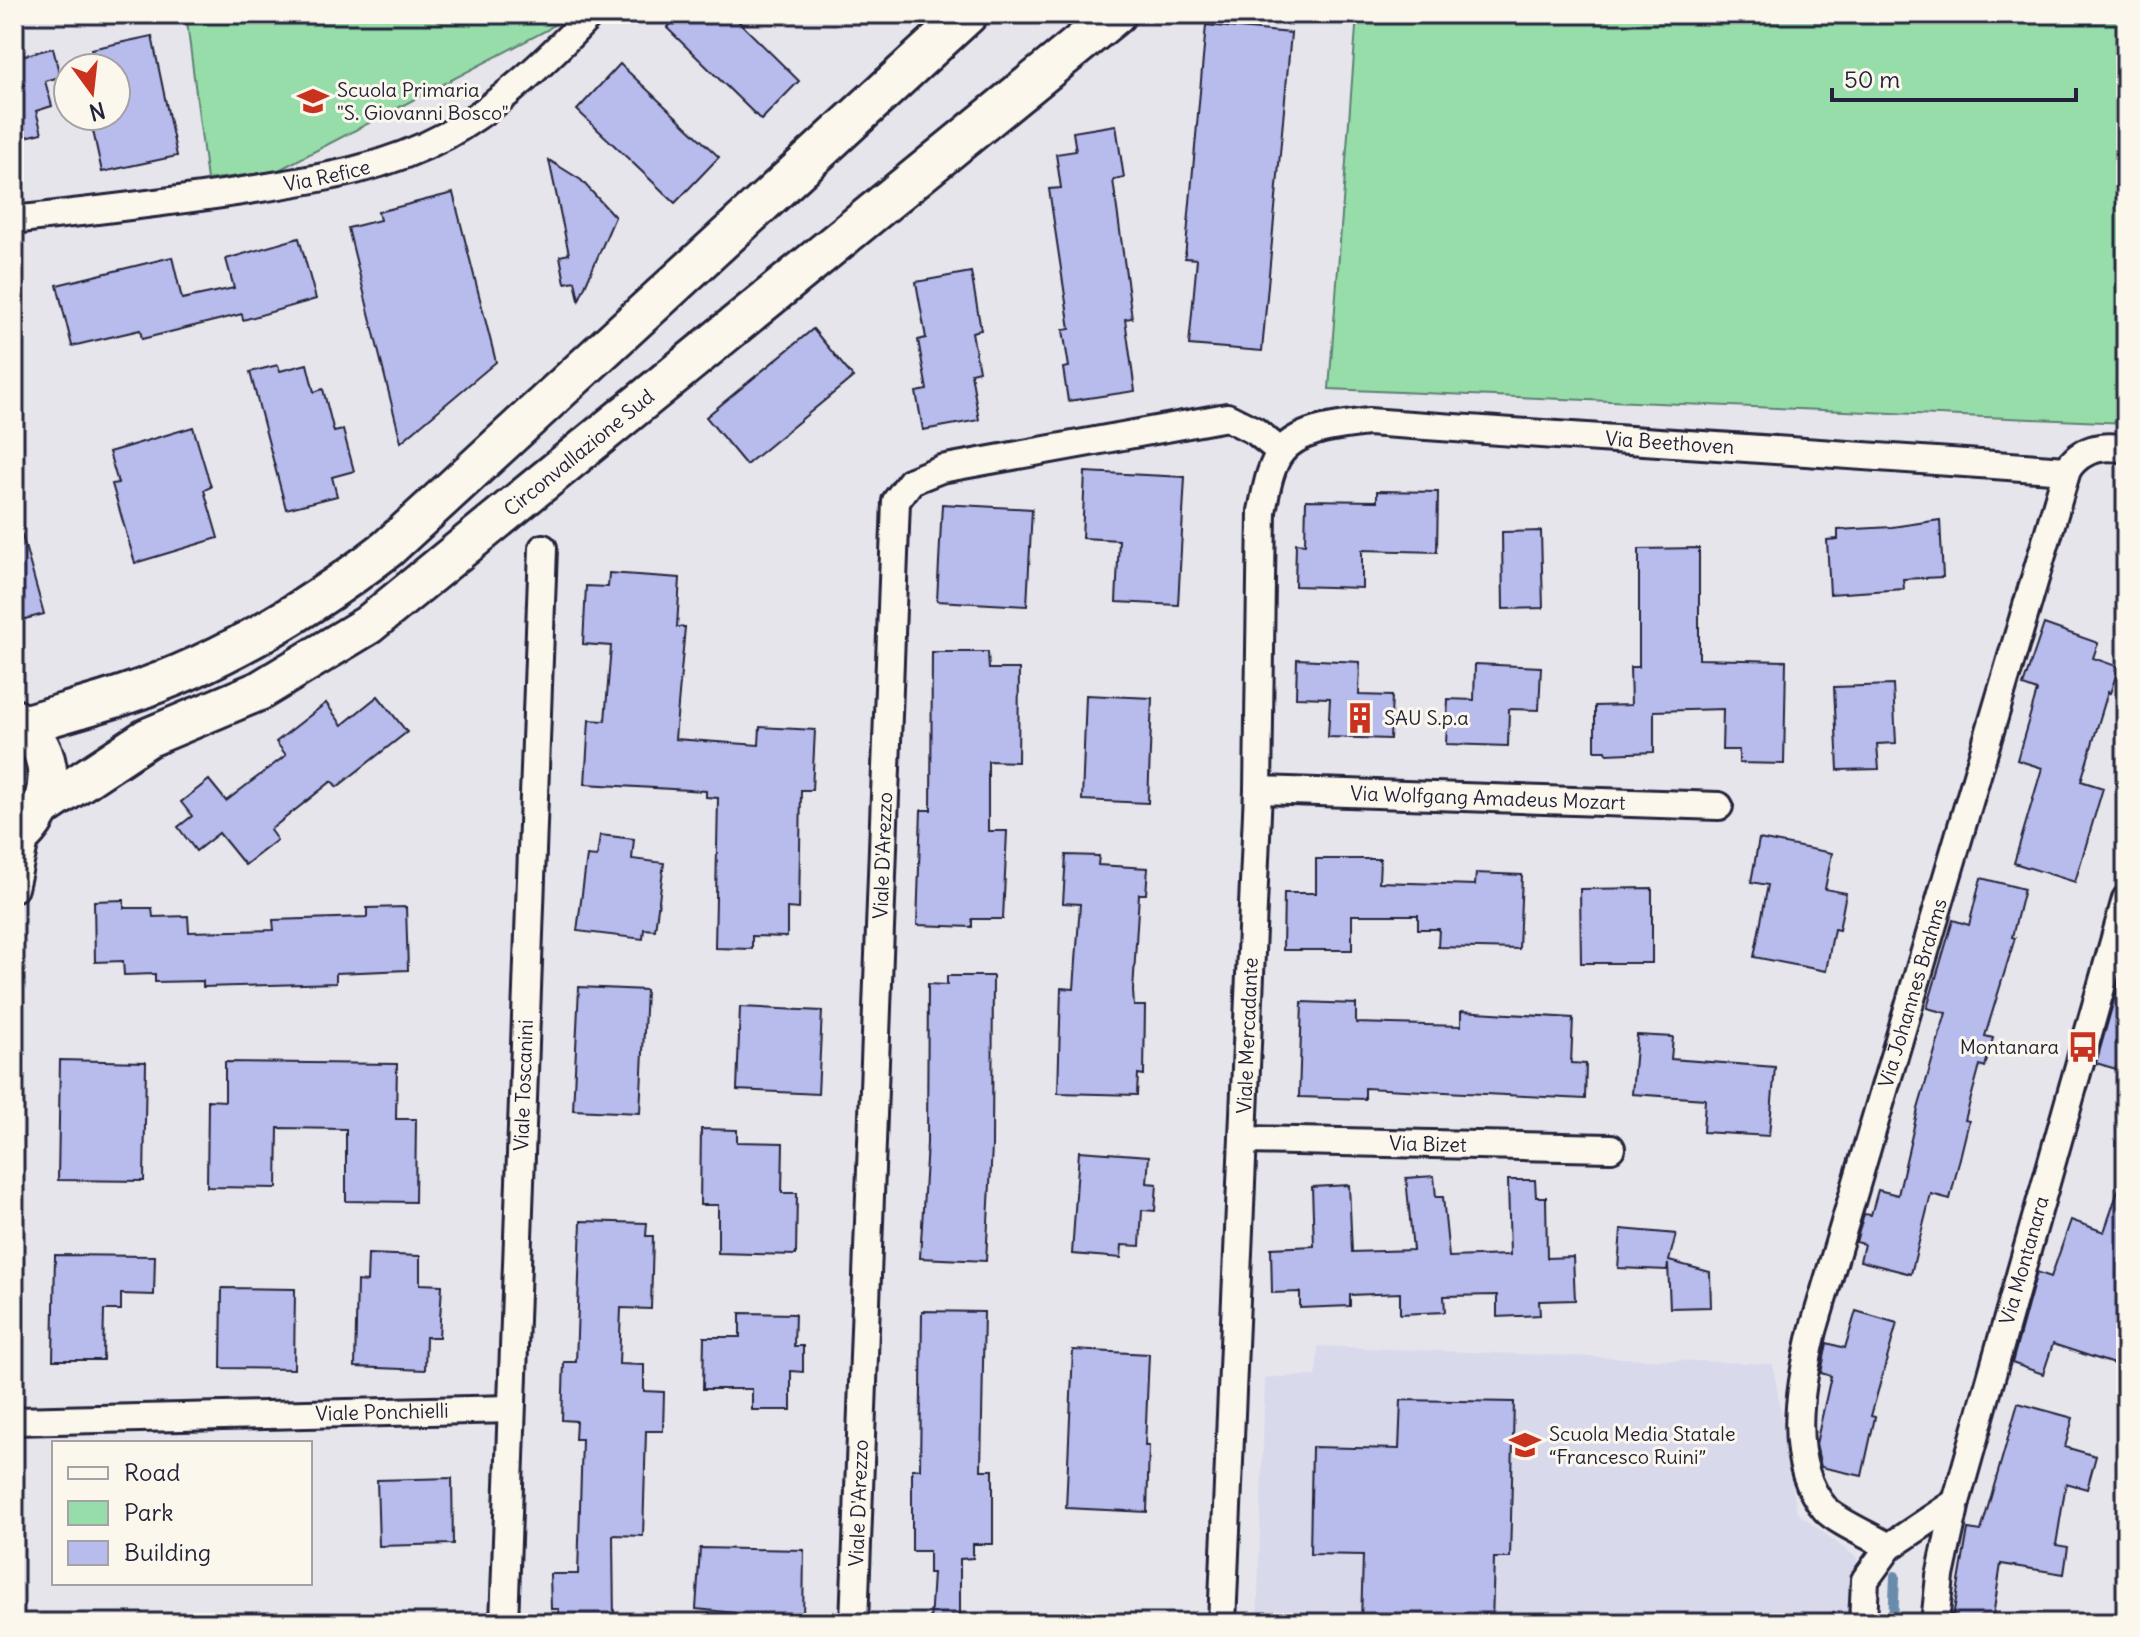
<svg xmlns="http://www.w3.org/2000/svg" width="2140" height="1637" viewBox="0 0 2140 1637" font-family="Delius,sans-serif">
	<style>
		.built { fill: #d9d9ec }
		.green { fill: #97ddaa; stroke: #5c8072; stroke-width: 2 }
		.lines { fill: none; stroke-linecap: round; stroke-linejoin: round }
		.stream { stroke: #698cad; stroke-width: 10 }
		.building { fill: #b7bced; stroke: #22223b; stroke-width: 2 }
		.minor-casing { stroke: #22223b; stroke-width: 32 }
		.secondary-casing { stroke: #22223b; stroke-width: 44 }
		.minor { stroke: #fbf7ec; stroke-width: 26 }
		.secondary { stroke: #fbf7ec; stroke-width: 38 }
		.labels { text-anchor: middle; stroke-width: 6; stroke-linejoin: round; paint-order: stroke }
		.poi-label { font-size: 20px; fill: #22223b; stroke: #fbf7ec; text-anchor: start }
		.street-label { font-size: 20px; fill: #22223b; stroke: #fbf7ec }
	</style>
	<rect width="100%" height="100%" fill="#e7e5ec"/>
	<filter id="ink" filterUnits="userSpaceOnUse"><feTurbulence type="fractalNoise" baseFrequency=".0125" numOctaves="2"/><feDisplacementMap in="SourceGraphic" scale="16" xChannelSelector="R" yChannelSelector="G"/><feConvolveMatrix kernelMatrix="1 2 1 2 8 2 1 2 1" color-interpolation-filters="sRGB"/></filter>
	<g filter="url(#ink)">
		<path class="built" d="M1318 1346 1773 1364 1797 1512 1857 1558 1852 1623H1257L1265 1377 1316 1376Z"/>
		<g class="green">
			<path d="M186 14H568L547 30 277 171 207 180Z"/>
			<path d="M1357 14H2126V423L1329 389Z"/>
		</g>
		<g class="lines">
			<path class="stream" d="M1893 1623 1895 1576"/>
		</g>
		<g class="building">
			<path d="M680 14H731L799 81 761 120 667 28Z"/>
			<path d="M1206 25 1291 33 1262 351 1189 345 1197 259 1185 258Z"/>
			<path d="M152 36 177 156 102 172 92 126 107 124 105 116H116V68H95L91 49Z"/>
			<path d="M53 48 60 77 45 81 52 106 36 111 42 133 14 140V58Z"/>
			<path d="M620 64 719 157 675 203 577 110Z"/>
			<path d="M1116 125 1124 178 1113 180 1132 318 1125 319 1135 391 1068 401 1063 368 1069 367 1063 330 1070 329 1049 189 1061 188 1056 154 1076 151 1073 132Z"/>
			<path d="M549 160 581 180 615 217 579 300 575 281 565 283 560 256 569 254Z"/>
			<path d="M453 193 496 362 401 442 348 228 380 220 378 212Z"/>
			<path d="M299 238 316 299 243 320 242 314 142 339 140 330 72 346 57 285 172 257 182 299 234 288 226 259Z"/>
			<path d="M971 272 981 330 972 332 979 371 971 373 979 420 923 430 916 392 927 390 918 340 926 338 916 282Z"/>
			<path d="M813 329 853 377 746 465 706 417Z"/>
			<path d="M307 364 314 392 323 389 334 432 343 430 354 471 332 477 337 496 286 509 250 372 278 365 280 371Z"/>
			<path d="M193 427 211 487 204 490 218 538 135 563 112 484 118 483 109 452Z"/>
			<path d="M1085 472 1185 477 1178 605 1116 602 1119 540 1082 538Z"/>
			<path d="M1377 491 1438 492 1437 552 1362 550V588L1295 586 1296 543 1305 544 1306 500 1377 501Z"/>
			<path d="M942 504 1032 509 1027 606 937 601Z"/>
			<path d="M1940 520 1943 577 1903 579 1904 589 1830 594 1827 540 1838 539V530L1892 527Z"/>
			<path d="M1541 531 1543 608 1503 609 1502 532Z"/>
			<path d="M22 535 44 614 14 622V536Z"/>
			<path d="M1699 548V659L1786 661 1784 764 1739 763V750H1722L1723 709 1654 711V752L1607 754 1606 751H1595V706L1631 705 1630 667H1639V549Z"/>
			<path d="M609 573 680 578 677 627H685L675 739 759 745 760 727 815 730 812 790H801L799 909 787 908V937L752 936V949L715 948 718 798 706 797V791L585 784 589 720 605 721 611 646 583 644 586 586 608 587Z"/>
			<path d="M2044 624 2098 643 2093 658 2119 667 2110 693 2108 692 2081 781 2103 788 2075 882 2014 863 2042 768 2017 760 2037 691 2023 686Z"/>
			<path d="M932 652H988L989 669H1019L1018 762 988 761V831H1007L1003 919H972V927L917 925 921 810H931Z"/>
			<path d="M1297 659 1360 662 1359 695 1392 696 1390 739 1328 737 1330 698 1296 697Z"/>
			<path d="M1475 664 1541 667 1539 710 1509 709 1508 746 1446 744 1448 699 1474 700Z"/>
			<path d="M1893 685 1896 743 1877 744 1879 769 1838 770 1834 687Z"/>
			<path d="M1086 695 1152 698 1148 803 1082 800Z"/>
			<path d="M378 696 407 732 337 787 332 781 270 830 277 840 245 865 219 833 196 851 178 827 192 816 181 802 209 780 226 801 286 755 276 742 326 703 342 725Z"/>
			<path d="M600 835 634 839 632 859 664 863 655 930 644 929 643 939 577 931 587 856 597 857Z"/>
			<path d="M1759 839 1832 853 1825 889 1846 893 1839 930 1834 929 1826 971 1754 957 1768 885 1751 882Z"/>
			<path d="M1066 855 1099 856 1098 865 1148 868 1146 894H1139L1133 991 1134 1006H1145L1144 1075 1138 1074 1137 1095 1058 1093 1061 988 1074 989 1080 904 1063 903Z"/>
			<path d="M1316 859H1380L1379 882 1475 885 1476 873 1522 875 1519 949 1438 947 1439 929H1418V915H1352V950H1283L1284 893H1316Z"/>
			<path d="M1981 878 2024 889 2012 937 2015 938 1985 1036 1993 1038 1985 1067 1980 1065 1965 1120 1969 1121 1950 1199 1931 1194 1911 1274 1860 1261 1864 1244 1856 1242 1864 1214 1871 1215 1878 1190 1898 1195 1918 1109 1946 1013 1927 1008 1953 920 1969 925Z"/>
			<path d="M1652 888V963H1581L1580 889Z"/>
			<path d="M124 900V908H152L153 917 188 916 189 932 274 930 273 920 367 917V908L406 907 408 970 336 973V983L203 987V981L155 982V974L124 975 123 961 95 962 94 901Z"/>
			<path d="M947 976H993L992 1146 986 1261 920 1258 927 1143 928 984 947 985Z"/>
			<path d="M2121 976 2126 977V1072L2096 1063Z"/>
			<path d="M579 987 646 990 640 1113 573 1110Z"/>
			<path d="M1302 1002 1356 1004V1023L1461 1026V1011L1573 1018 1571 1063 1586 1064 1585 1099 1365 1088V1099L1299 1097Z"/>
			<path d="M740 1007 822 1011 818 1094 737 1090Z"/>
			<path d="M1637 1035 1673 1037 1671 1059 1775 1067 1769 1136 1703 1132 1705 1099 1632 1094Z"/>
			<path d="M60 1060 146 1062 144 1181 58 1180Z"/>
			<path d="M225 1062 397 1064 396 1119H416L415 1202 346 1201V1129L278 1128 277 1188 207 1187 208 1100 225 1101Z"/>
			<path d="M701 1129 737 1130V1142L783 1143 782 1193H797L796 1255 718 1253V1205H700Z"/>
			<path d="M1079 1151 1149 1156 1147 1183 1157 1184 1155 1211 1142 1210 1140 1246 1122 1245 1121 1258 1072 1254Z"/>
			<path d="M1434 1176 1436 1197H1443L1449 1257 1510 1255 1508 1180H1535L1536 1197H1546L1547 1258 1573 1257 1575 1300 1539 1301 1540 1315 1497 1317V1295L1444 1296 1445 1312 1400 1314V1293L1350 1295V1306L1300 1308V1292L1272 1293 1271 1248 1314 1246 1312 1187 1349 1185 1352 1252 1413 1250 1406 1178Z"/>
			<path d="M2121 1182H2126V1368L2053 1344 2043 1374 2012 1363 2037 1272 2051 1277 2071 1220 2104 1232Z"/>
			<path d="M581 1221 647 1223 646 1236H653L651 1309 621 1308 619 1364 644 1365V1391L664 1392 663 1431H646L643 1536 613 1535 614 1623H559V1609H551L550 1574H578L582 1439H575L576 1421 562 1420 564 1362H576Z"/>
			<path d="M1621 1229 1676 1234 1669 1261 1710 1272 1711 1307 1670 1308 1668 1264 1667 1270 1618 1268Z"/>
			<path d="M368 1254 420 1256V1284L442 1285 439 1337H426L425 1370 355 1367 357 1281 367 1282Z"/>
			<path d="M55 1255 155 1256 154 1295 121 1294V1310H104L103 1360H53Z"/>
			<path d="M222 1288 295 1289 294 1369 221 1368Z"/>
			<path d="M922 1311 984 1312 981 1470H993V1544H973V1558L960 1559V1623H930L933 1573H929V1551H912V1469H920Z"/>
			<path d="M1856 1311 1897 1323 1871 1416 1875 1417 1862 1476 1821 1467 1816 1444 1831 1376 1821 1373 1827 1343 1845 1348Z"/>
			<path d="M740 1313 795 1314 794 1346H803V1372L791 1371V1410H752V1389H703L704 1337H740Z"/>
			<path d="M1073 1350 1149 1354 1145 1446H1149L1147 1512 1066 1508Z"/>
			<path d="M1401 1400 1514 1402 1510 1558H1494L1492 1623H1361L1363 1555 1310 1554 1312 1447 1399 1449Z"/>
			<path d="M2018 1403 2073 1418 2065 1447 2096 1456 2087 1489 2066 1483 2056 1545 2068 1547 2064 1574 2001 1564 1992 1623H1952L1968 1529 1981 1531Z"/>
			<path d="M452 1478 453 1544 379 1546 377 1480Z"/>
			<path d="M700 1548 804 1550 803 1623H734L735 1613 696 1609Z"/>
		</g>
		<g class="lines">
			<defs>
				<g id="minor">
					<path id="s1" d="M14 220C94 210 175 202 255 189 324 178 384 169 447 135 501 105 548 59 591 14"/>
					<path id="s2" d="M1258 790 1719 806"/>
					<path d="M14 888 27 832"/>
					<path id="s3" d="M1244 1140 1611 1148"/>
					<path id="s4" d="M14 1421 511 1409"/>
					<path id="s5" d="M1889 1547C1874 1538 1836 1521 1826 1510 1785 1463 1800 1386 1813 1331L2067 470C2080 449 2102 444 2126 449"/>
					<path id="s6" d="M504 1623 543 548"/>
					<path id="s7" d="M854 1623 896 501 911 481 941 469 1227 417 1255 431 1281 452"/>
					<path id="s8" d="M1222 1623 1258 790 1262 511C1266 493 1269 468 1281 452 1300 428 1340 426 1368 422L2067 470"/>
					<path d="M1863 1623 1865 1580 1889 1547 1956 1502"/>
					<path id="s9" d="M1935 1623 1940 1576 1956 1502 2126 899"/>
				</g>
				<g id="secondary">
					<path d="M14 719C62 750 55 810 14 842"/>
					<path d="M23 725C56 715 90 706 124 695 219 664 308 610 387 549L968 14"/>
					<path id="s10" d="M43 807 147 738 259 691 368 625 1116 14"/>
				</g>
			</defs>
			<use href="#minor" class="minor-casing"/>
			<use href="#secondary" class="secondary-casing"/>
			<use href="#minor" class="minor"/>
			<use href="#secondary" class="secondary"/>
		</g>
	</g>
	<defs>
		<symbol id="school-bare" viewBox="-9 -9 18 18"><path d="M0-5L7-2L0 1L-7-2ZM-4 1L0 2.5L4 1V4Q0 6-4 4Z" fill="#c8321e" stroke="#fbf7ec" stroke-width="2.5" paint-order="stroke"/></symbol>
		<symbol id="building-bare" viewBox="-9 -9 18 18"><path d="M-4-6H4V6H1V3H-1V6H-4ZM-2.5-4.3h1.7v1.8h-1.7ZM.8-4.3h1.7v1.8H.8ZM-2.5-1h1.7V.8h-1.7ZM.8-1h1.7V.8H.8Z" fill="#c8321e" stroke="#fbf7ec" stroke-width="2.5" paint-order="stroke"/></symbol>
		<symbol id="bus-bare" viewBox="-9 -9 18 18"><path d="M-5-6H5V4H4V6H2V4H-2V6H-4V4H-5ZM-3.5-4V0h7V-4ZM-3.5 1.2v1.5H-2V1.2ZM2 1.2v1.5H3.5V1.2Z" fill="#c8321e" stroke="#fbf7ec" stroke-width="2.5" paint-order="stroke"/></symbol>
	</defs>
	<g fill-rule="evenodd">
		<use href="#school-bare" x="291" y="79" width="44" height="44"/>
		<use href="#building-bare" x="1338" y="696" width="44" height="44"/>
		<use href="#bus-bare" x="2061" y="1025" width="44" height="44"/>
		<use href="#school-bare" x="1503" y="1423" width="44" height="44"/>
	</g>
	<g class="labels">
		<g class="poi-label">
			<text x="337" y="97">Scuola Primaria<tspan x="337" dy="23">"S. Giovanni Bosco"</tspan></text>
			<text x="1384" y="725">SAU S.p.a</text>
			<text x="2059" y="1054" text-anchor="end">Montanara</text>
			<text x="1549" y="1441">Scuola Media Statale<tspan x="1549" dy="23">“Francesco Ruini”</tspan></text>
		</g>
		<g class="street-label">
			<text dy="7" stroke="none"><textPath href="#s1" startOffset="316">Via Refice</textPath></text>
			<text dy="7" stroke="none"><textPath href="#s8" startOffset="1572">Via Beethoven</textPath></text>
			<text dy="7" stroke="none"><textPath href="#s10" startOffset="646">Circonvallazione Sud</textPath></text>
			<text dy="7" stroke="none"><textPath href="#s2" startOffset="230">Via Wolfgang Amadeus Mozart</textPath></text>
			<text dy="7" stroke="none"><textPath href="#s7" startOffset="768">Viale D'Arezzo</textPath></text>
			<text dy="7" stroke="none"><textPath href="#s5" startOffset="612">Via Johannes Brahms</textPath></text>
			<text dy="7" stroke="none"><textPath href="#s8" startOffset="588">Viale Mercadante</textPath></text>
			<text dy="7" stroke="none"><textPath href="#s6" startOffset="538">Viale Toscanini</textPath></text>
			<text dy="7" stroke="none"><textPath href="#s3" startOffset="184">Via Bizet</textPath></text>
			<text dy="7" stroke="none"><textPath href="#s9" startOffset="374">Via Montanara</textPath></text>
			<text dy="7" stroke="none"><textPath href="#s4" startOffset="368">Viale Ponchielli</textPath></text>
			<text dy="7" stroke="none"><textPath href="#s7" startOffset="120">Viale D'Arezzo</textPath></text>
		</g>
	</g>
	<rect width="2140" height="1637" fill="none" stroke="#fbf7ec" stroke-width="48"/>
	<rect x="24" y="24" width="2092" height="1589" fill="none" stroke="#22223b" stroke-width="3" filter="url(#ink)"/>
	<rect x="52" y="1441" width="260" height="144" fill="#fbf7ec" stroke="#a4a2a5" stroke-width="2"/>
	<rect x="68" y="1467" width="40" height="12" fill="#fbf7ec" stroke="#a4a2a5" stroke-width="2"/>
	<text x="124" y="1481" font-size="24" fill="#22223b">Road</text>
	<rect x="68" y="1501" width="40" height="24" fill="#97ddaa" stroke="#a4a2a5" stroke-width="2"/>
	<text x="124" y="1521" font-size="24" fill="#22223b">Park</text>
	<rect x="68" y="1541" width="40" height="24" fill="#b7bced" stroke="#a4a2a5" stroke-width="2"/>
	<text x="124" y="1561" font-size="24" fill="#22223b">Building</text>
	<g transform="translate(92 92) rotate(165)"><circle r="38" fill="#fbf7ec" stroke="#a4a2a5" stroke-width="2"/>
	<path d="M0-6L14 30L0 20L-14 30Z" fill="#c8321e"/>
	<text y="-12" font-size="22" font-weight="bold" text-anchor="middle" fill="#22223b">N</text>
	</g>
	<path d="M1832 88v12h244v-12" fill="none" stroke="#22223b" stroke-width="4"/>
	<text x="1844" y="88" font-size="24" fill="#22223b" stroke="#fbf7ec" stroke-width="6" paint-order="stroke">50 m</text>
</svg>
